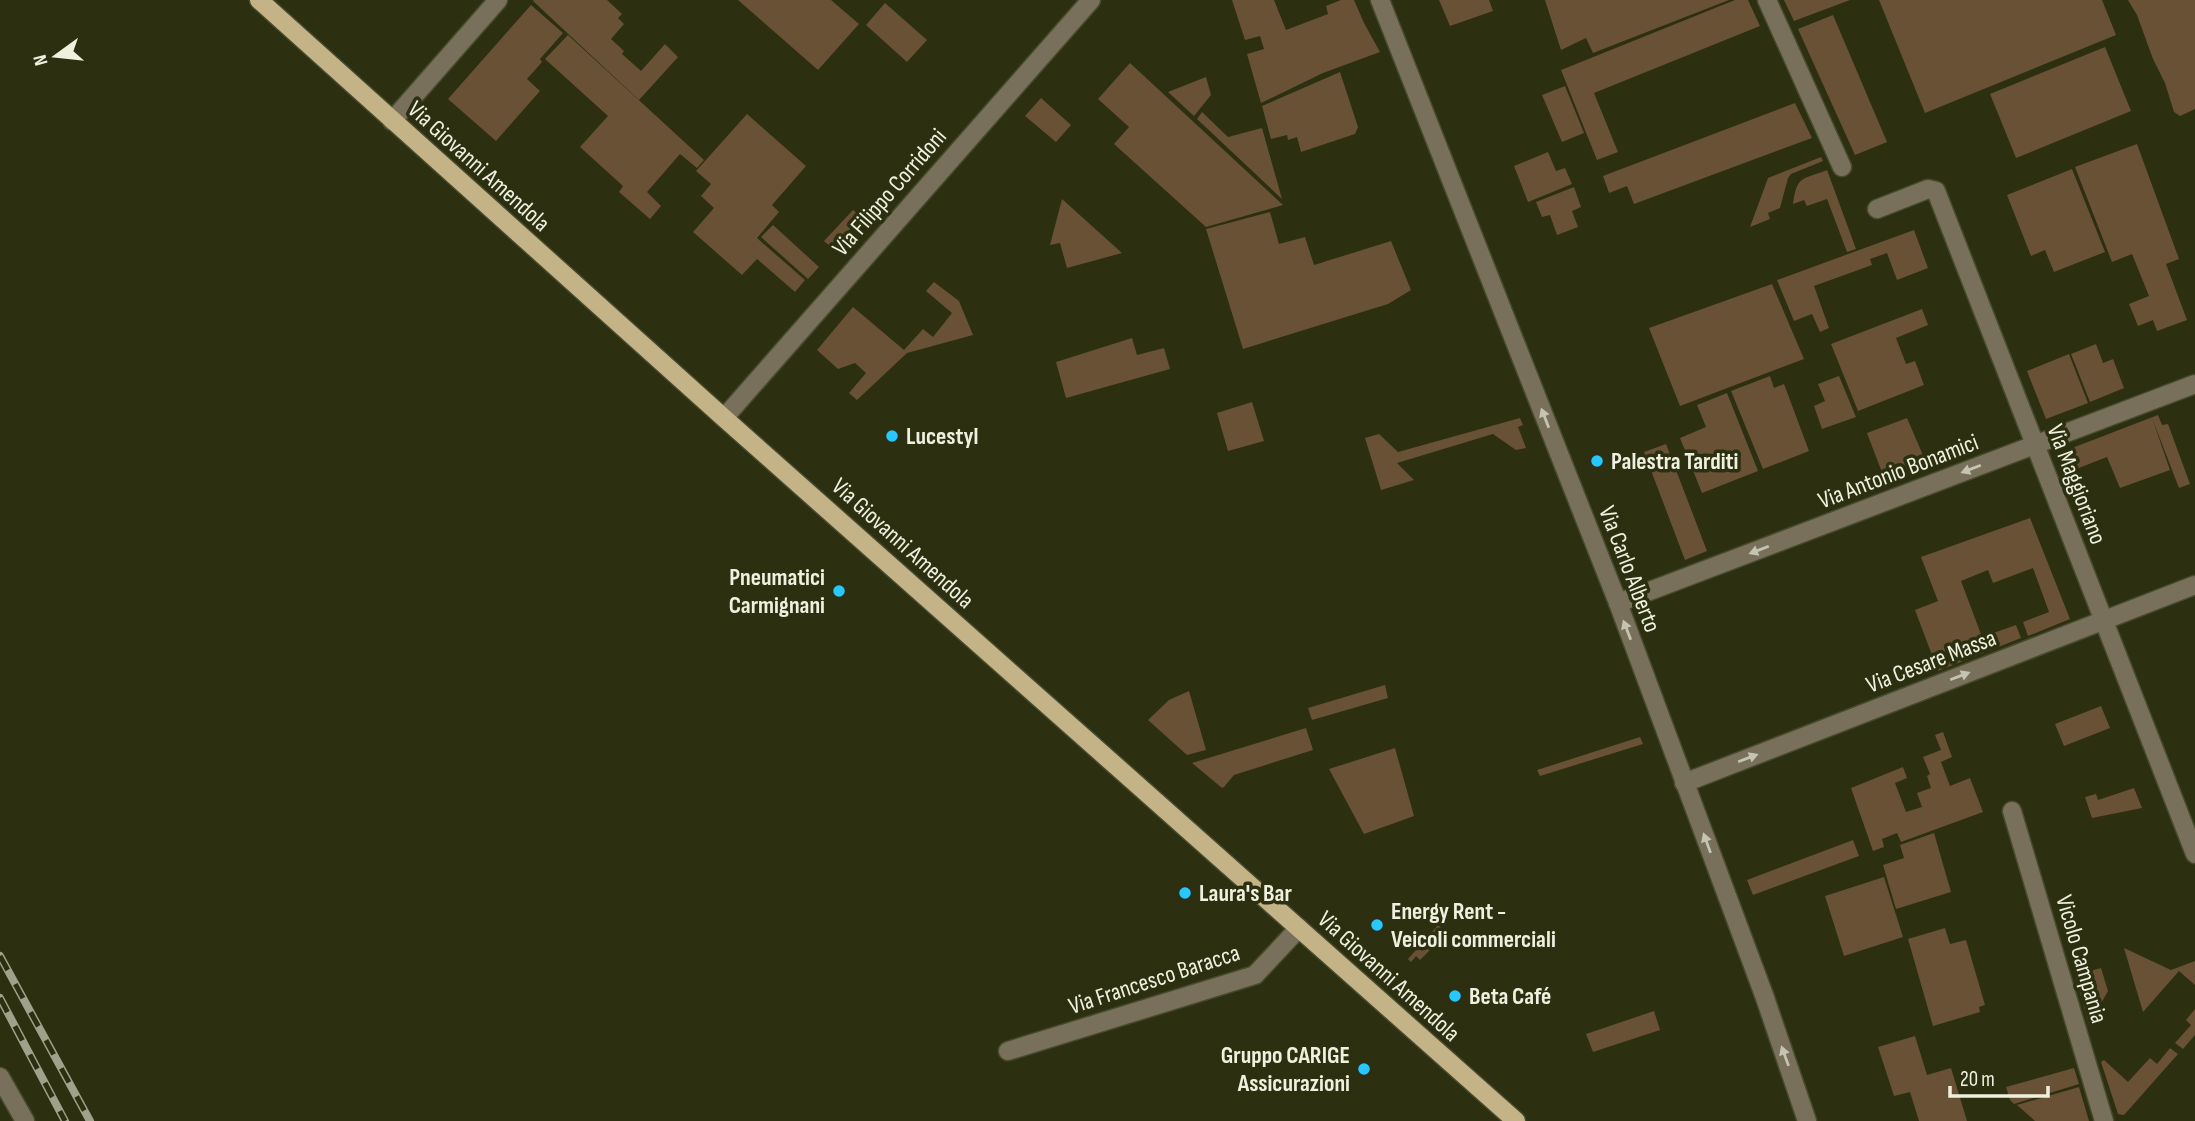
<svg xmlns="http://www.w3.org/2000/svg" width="2195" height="1121" viewBox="0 0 2195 1121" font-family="'Sofia Sans Condensed',sans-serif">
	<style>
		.green { fill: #695136 }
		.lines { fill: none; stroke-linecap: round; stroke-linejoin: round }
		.minor-casing { stroke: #474a2d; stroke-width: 21 }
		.major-casing { stroke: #474a2d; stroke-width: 21 }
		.minor { stroke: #78705b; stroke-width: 18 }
		.major { stroke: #c3b386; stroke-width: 18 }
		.rail-casing { stroke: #9fa18a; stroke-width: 8 }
		.rail { stroke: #2c2f10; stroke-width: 5; stroke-dasharray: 16; stroke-linecap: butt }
		.oneway { fill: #c5c4b1 }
		.poi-dot { fill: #27c8ff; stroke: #2c2f10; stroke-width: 2.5 }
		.labels { text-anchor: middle; stroke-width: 7; stroke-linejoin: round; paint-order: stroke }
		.street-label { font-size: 24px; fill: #eff1df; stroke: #2c2f10 }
		.poi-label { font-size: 24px; font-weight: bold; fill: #eff1df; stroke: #2c2f10; text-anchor: start }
	</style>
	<rect width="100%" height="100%" fill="#2c2f10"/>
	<g class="green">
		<path d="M534 0H607L622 14 618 18 624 24 611 39 624 51 622 54 641 71 665 44 678 57 639 100 533 1Z"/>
		<path d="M738 0H831L859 24 818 70Z"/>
		<path d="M1232 0H1274L1286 30 1328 14 1326 6 1341 0H1354L1364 23 1380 52 1323 73 1261 103 1247 54 1264 49 1260 36 1245 40Z"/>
		<path d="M1439 0H1489L1493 11 1450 26Z"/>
		<path d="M1545 0H1729L1593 53 1586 38 1561 50Z"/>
		<path d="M1735 0H1748L1760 26 1594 93 1618 152 1597 160 1561 70Z"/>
		<path d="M1784 0H1850L1794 21Z"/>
		<path d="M1879 0H2102L2116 35 1925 113Z"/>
		<path d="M2128 0H2195V109L2180 116 2174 112 2165 83 2153 59 2137 15Z"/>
		<path d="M885 3 927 40 907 62 866 25Z"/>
		<path d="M531 5 563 33 540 59 542 62 527 79 540 91 496 141 448 99Z"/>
		<path d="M1833 15 1887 142 1855 155 1798 29Z"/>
		<path d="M568 35 704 160 697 168 680 154 647 192 661 206 650 219 619 192 623 186 580 147 608 116 545 59Z"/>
		<path d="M2105 47 2131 111 2016 158 1990 94Z"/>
		<path d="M1130 63 1283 205 1206 227 1114 144 1129 127 1098 99Z"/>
		<path d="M1340 72 1358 127 1355 134 1301 152 1297 137 1288 140 1287 135 1271 139 1262 106Z"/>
		<path d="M1206 77 1211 95 1194 116 1168 92Z"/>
		<path d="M1565 86 1584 133 1562 142 1542 95Z"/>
		<path d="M1041 98 1071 125 1056 142 1025 116Z"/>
		<path d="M1795 103 1812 138 1634 204 1627 186 1609 193 1603 176Z"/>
		<path d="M1202 112 1228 137 1262 128 1282 199 1197 119Z"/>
		<path d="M747 114 806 166 772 205 779 212 757 238 805 280 795 292 757 259 742 275 693 232 714 208 701 196 711 184 696 171Z"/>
		<path d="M2137 144 2179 259 2166 264 2187 320 2157 331 2153 320 2138 326 2129 304 2149 296 2132 254 2112 262 2075 167Z"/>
		<path d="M1548 152 1556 171 1565 168 1572 184 1528 202 1514 166Z"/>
		<path d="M1821 157 1823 161 1791 174 1788 178 1780 208 1768 213 1770 219 1750 227 1768 178Z"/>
		<path d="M2072 169 2105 252 2054 272 2045 250 2031 256 2007 195Z"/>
		<path d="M1827 170 1856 249 1847 252 1827 199 1807 206 1804 200 1793 204C1797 175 1802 180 1827 170Z"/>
		<path d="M1574 187 1581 207 1572 211 1578 227 1557 235 1550 215 1542 217 1536 202Z"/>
		<path d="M1062 199 1122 253 1067 268 1060 243 1050 245Z"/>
		<path d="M853 210 861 217 833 249 824 241Z"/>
		<path d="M1270 212 1279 244 1305 237 1314 265 1391 241 1411 290 1388 304 1243 349 1206 229Z"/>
		<path d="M773 225 819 267 808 279 761 237Z"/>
		<path d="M1914 230 1928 268 1897 280 1887 253 1870 259 1872 265 1814 286 1829 328 1820 332 1812 314 1794 321 1777 280Z"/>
		<path d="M934 282 959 301 973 335 907 353 857 400 849 393 866 373 855 363 838 369 817 350 853 307 904 350 923 329 933 337 952 313 926 291Z"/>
		<path d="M1772 284 1804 359 1680 406 1649 328Z"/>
		<path d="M1922 309 1928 325 1896 338 1906 364 1915 361 1924 385 1858 411 1831 344Z"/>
		<path d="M1132 338 1137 355 1164 348 1170 369 1066 398 1056 362Z"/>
		<path d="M2096 344 2103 363 2113 359 2124 388 2090 402 2071 354Z"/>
		<path d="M2069 354 2088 403 2046 419 2027 371Z"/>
		<path d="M1770 376 1774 388 1784 384 1809 451 1763 469 1731 391Z"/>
		<path d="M1839 376 1856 417 1822 429 1814 406 1825 401 1818 384Z"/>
		<path d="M1727 393 1758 471 1702 493 1680 438 1706 427 1697 405Z"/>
		<path d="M1252 402 1264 441 1228 451 1217 413Z"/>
		<path d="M2158 415 2162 425 2168 424 2190 484 2179 488 2152 418 2170 470 2120 488 2107 457 2066 473 2059 453Z"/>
		<path d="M1520 418 1523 425 1518 427 1526 448 1516 450 1493 434 1397 463 1414 480 1381 490 1365 438 1379 434 1398 452Z"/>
		<path d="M1907 418 1928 467 1886 483 1867 433Z"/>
		<path d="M1666 444 1707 551 1685 560 1644 452Z"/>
		<path d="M2030 518 2070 619 2028 636 2023 622 2049 612 2033 568 1993 583 1988 570 1961 581 1982 637 2016 625 2021 638 1938 671 1915 610 1938 601 1921 557Z"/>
		<path d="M1385 685 1388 698 1312 720 1308 708Z"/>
		<path d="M1189 691 1206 750 1187 755 1148 720 1169 700Z"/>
		<path d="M2101 706 2110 728 2064 746 2055 724Z"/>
		<path d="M1306 728 1313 750 1234 775 1224 787 1222 788 1192 763Z"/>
		<path d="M1943 732 1952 757 1941 762 1950 786 1970 778 1983 812 1901 842 1897 833 1882 839 1884 847 1873 851 1851 788 1903 767 1907 778 1895 783 1906 812 1922 807 1917 793 1931 788 1927 776 1930 774 1923 757 1941 750 1935 735Z"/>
		<path d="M1640 737 1643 744 1540 776 1537 770Z"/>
		<path d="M1395 748 1414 816 1364 834 1329 769Z"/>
		<path d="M2134 788 2142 808 2092 818 2085 797 2096 794 2098 800Z"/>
		<path d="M1934 833 1951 892 1896 909 1883 865 1904 858 1900 845Z"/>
		<path d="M1853 840 1859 856 1753 895 1747 880Z"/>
		<path d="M1884 877 1903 937 1844 956 1825 896Z"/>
		<path d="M1438 925 1447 933 1420 960 1416 956 1411 962 1408 959Z"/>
		<path d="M1945 928 1950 944 1966 940 1985 1005 1979 1007 1980 1012 1933 1026 1908 939Z"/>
		<path d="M2124 948 2171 970 2195 961V985L2179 971 2143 1012Z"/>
		<path d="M2101 968 2108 991 2089 1025 2075 975Z"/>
		<path d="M2195 1009V1035L2183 1049 2175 1043 2191 1025 2186 1020Z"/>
		<path d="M1654 1011 1660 1030 1593 1052 1586 1034Z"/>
		<path d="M1915 1036 1927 1075 1951 1068 1967 1121H1919L1910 1092 1894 1096 1878 1047Z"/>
		<path d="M2170 1048 2178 1054 2124 1115 2118 1114 2101 1062 2104 1060 2128 1082 2150 1058 2157 1064Z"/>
		<path d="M2074 1068 2079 1084 2014 1104 2010 1100 2006 1087Z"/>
		<path d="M2079 1087 2089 1121H2035L2017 1105Z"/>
	</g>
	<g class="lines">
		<defs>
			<g id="minor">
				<path d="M1380 0 1618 603 1764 995 1807 1121"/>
				<path d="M1767 0 1842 167"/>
				<path d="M392 121 498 0"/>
				<path d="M1877 209 1928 189 1936 191 2195 854"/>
				<path d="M724 418 1091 0"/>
				<path d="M1618 603 2195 384"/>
				<path d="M1684 783 2195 585"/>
				<path d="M2012 811 2104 1121"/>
				<path d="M1008 1051 1255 975 1299 928"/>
				<path d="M0 1077 25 1121"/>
			</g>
			<path id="major" d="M259 0 724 418 1516 1121"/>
		</defs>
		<use href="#minor" class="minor-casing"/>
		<use href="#major" class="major-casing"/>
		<use href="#minor" class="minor"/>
		<use href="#major" class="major"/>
		<defs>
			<g id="rail">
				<path d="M0 956 90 1121"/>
				<path d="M0 998 65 1121"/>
			</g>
		</defs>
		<use href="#rail" class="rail-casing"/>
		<use href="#rail" class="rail"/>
	</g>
	<defs><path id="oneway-solid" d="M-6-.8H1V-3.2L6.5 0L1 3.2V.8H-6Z" transform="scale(1.75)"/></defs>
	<g class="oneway">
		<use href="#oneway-solid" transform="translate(1545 418) rotate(-111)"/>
		<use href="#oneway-solid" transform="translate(1971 469) rotate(159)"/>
		<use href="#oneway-solid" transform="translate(1759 550) rotate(159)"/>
		<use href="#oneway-solid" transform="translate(1627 630) rotate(-111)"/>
		<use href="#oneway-solid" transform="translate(1960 676) rotate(-21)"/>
		<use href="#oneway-solid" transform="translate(1748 758) rotate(-21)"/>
		<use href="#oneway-solid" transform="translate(1707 843) rotate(-110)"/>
		<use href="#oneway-solid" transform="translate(1785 1056) rotate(-110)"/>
	</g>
	<g class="poi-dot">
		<circle cx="892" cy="436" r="7"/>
		<circle cx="1597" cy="461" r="7"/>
		<circle cx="839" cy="591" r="7"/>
		<circle cx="1185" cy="893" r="7"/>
		<circle cx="1377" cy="925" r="7"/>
		<circle cx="1455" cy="996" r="7"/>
		<circle cx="1364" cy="1069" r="7"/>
	</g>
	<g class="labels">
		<g class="street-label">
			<text transform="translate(479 166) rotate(42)" y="8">Via Giovanni Amendola</text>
			<text transform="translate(889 192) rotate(-49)" y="8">Via Filippo Corridoni</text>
			<text transform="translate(1898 471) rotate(-21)" y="8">Via Antonio Bonamici</text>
			<text transform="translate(2077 484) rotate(69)" y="8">Via Maggioriano</text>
			<text transform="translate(903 543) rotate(42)" y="8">Via Giovanni Amendola</text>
			<text transform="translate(1630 569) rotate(69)" y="8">Via Carlo Alberto</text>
			<text transform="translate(1931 661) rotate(-21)" y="8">Via Cesare Massa</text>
			<text transform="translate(2082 959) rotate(74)" y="8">Vicolo Campania</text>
			<text transform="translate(1389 976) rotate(42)" y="8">Via Giovanni Amendola</text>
			<text transform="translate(1154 979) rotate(-18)" y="8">Via Francesco Baracca</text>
		</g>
		<g class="poi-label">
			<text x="906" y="444">Lucestyl</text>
			<text x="1611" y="469">Palestra Tarditi</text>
			<text x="825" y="585" text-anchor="end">Pneumatici<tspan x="825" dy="28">Carmignani</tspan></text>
			<text x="1199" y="901">Laura's Bar</text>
			<text x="1391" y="919">Energy Rent -<tspan x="1391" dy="28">Veicoli commerciali</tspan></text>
			<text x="1469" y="1004">Beta Café</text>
			<text x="1350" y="1063" text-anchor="end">Gruppo CARIGE<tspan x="1350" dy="28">Assicurazioni</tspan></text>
		</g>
	</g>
	<g transform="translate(56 56) rotate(255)" stroke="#2c2f10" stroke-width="5" paint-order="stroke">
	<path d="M0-5L12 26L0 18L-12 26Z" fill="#eff1df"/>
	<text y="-10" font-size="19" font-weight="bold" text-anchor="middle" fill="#eff1df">N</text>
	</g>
	<path d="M1950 1086v10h98v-10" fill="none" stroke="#eff1df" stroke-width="3.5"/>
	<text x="1960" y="1086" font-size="21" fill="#eff1df" stroke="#2c2f10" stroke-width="5" paint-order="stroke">20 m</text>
</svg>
